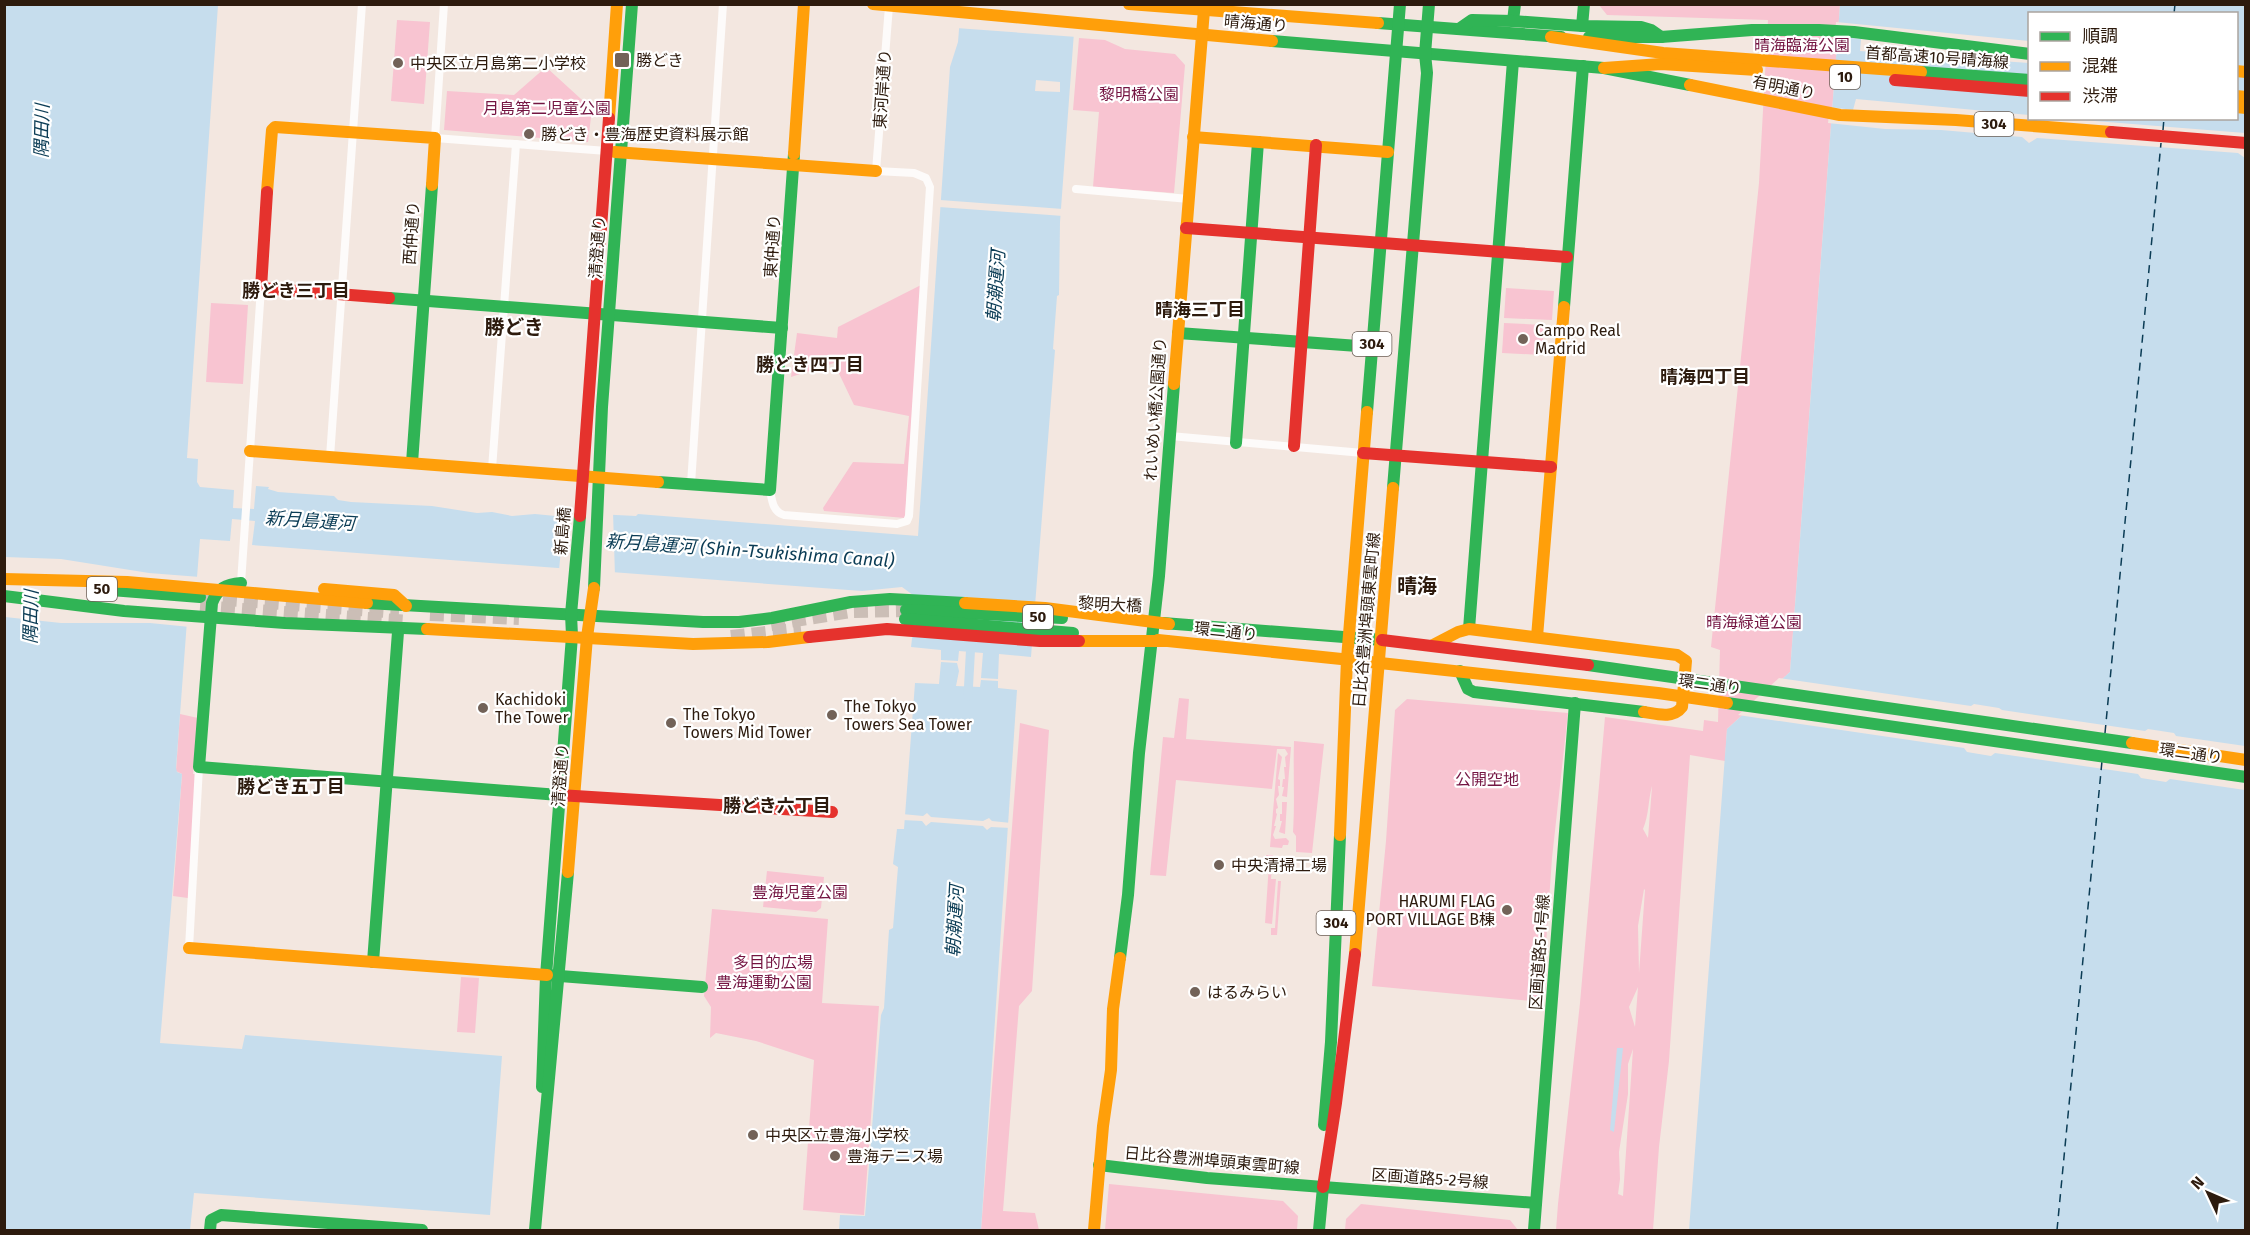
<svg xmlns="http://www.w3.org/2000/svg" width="2250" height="1235" viewBox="0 0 2250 1235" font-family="'Fira Sans','Noto Sans JP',sans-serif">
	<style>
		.green { fill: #f8c4d1; fill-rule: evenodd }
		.water { fill: #c6dded; fill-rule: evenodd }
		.pier { fill: #f3e7e0 }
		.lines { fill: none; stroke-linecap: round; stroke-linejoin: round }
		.canal { stroke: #c6dded; stroke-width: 9 }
		.ferry { stroke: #0b3c55; stroke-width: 1.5; stroke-dasharray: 8 6; stroke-linecap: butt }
		.primary-tunnel { stroke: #cbbeb6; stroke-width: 14; stroke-dasharray: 14 7; stroke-linecap: butt }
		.street { stroke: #fdfbfa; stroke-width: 8 }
		.fast { stroke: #30b455; stroke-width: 12 }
		.slow { stroke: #ff9f0a; stroke-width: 12 }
		.jam { stroke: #e5322d; stroke-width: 12 }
		.poi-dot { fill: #726258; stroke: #fff; stroke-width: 2 }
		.labels { text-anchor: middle; stroke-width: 4.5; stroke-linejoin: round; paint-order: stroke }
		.shield { fill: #fff; stroke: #6c5f56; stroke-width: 1.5 }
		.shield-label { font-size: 15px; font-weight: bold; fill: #2d1b0e }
		.street-label { font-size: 16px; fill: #2d1b0e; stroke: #fff }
		.park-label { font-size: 16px; fill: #741542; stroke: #fff }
		.poi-label { font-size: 16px; fill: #2d1b0e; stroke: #fff; text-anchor: start }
		.water-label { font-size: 18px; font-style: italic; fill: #0b3c55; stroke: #fff }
		.neighbourhood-label { font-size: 18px; font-weight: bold; fill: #2d1b0e; stroke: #fff }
		.quarter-label { font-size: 20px; font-weight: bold; fill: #2d1b0e; stroke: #fff }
	</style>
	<rect width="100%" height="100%" fill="#f3e7e0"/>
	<g class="green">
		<path d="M1599 5H1840L1790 672 1727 729 1725 761 1690 755 1669 1061 1659 1147 1653 1230H1556L1558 1204 1580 1003 1605 717 1703 731 1704 720 1718 722 1720 650 1711 647 1759 183 1768 20 1607 15ZM1652 786V787L1648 838 1643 829C1649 815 1648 801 1652 786ZM1644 889 1645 890 1639 973 1638 926ZM1638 987 1635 1027 1629 1007ZM1633 1049 1623 1196 1618 1194 1620 1179 1619 1152 1628 1094V1064Z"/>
		<path d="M397 20 430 22 424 104 391 101Z"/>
		<path d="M1079 38 1105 40 1125 49 1175 54 1185 65 1174 193 1093 187 1099 112 1073 110Z"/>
		<path d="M546 67 592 109 588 142 444 130 447 91 514 95Z"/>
		<path d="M921 285 905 518 824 511 823 508 853 462 904 464 909 416 854 405 834 363 791 377 797 333 837 338 838 327Z"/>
		<path d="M1506 288 1554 291 1552 320 1504 318Z"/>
		<path d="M211 303 248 305 243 384 206 382Z"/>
		<path d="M1504 323 1544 325 1542 355 1502 353Z"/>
		<path d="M1179 698 1189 699 1186 739 1291 747 1287 797 1282 796 1284 787H1282L1283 779H1285L1284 767H1286L1285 757 1288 754 1285 749H1277L1272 789 1176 780 1166 876 1150 875 1163 737 1174 738Z"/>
		<path d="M1407 699 1568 713 1552 858 1542 1002 1372 986 1386 841 1395 710Z"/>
		<path d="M180 714 198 718 193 774H197L188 898 173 896 182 774 176 771Z"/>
		<path d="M1020 723 1049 730 1032 991 1019 1006 1003 1211 1035 1213 1039 1230H981Z"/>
		<path d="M1294 741 1324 744 1312 853 1296 852V836L1293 832C1295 801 1293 772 1294 741Z"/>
		<path d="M1278 753 1282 757 1278 779 1280 780V786H1278L1279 795 1276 799 1278 808 1276 809V813L1277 814 1274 826H1276L1273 835 1275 839 1286 838 1289 841 1288 845H1283L1282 848 1270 847Z"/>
		<path d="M1282 802H1287L1285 834 1279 832 1282 821H1280V814H1282Z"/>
		<path d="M1266 855H1273L1271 879H1276L1272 924 1265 923 1269 864 1265 863Z"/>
		<path d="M767 871 824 877 821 908 816 912 763 907Z"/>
		<path d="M1278 881H1281L1277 935H1271V928H1275Z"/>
		<path d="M712 909 828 919 822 1003 879 1006 864 1215 803 1210 814 1060 756 1041 716 1033 710 1038 711 1007 704 996Z"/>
		<path d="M461 977 479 978 475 1033 457 1032Z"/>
		<path d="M1109 1184 1283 1201 1298 1216 1297 1230H1105Z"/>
		<path d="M1361 1204 1510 1220 1518 1230H1345L1346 1219Z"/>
	</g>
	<g class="water">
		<path d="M5 5H218L187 458 198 459 197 482 200 487 234 490 233 508 254 509 256 486 269 487 268 489 278 492 334 496 338 500 351 502 432 506 477 513 492 512 512 516 535 514 576 518 596 514 636 516 638 514 918 536 950 67 958 42 961 5H1076L1060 222 1059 295 1057 296 1053 349 1055 350 1031 657 999 654 998 679 981 678 983 653 959 651 958 661 941 660V650L911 647 917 598 902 587 862 591 252 545 255 521 232 519 230 541 200 539 196 590 189 594 176 768 177 772 182 774 160 1043 242 1049 245 1035 502 1056 490 1215 194 1193 190 1230H5Z"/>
		<path d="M1840 5H2245V1230H1689L1727 729 1790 672ZM2030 14H2236V118H2030Z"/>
		<path d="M941 662 957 663 959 671 956 686 980 687 981 680 998 681V688L1017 690 981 1230H839L840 1215 865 1216 881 1015 884 1008 889 930 893 928 898 867 893 864 897 829H904L915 683 939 684Z"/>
		<path d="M1617 1048H1623L1614 1132 1610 1130Z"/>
	</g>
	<g class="pier">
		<path d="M958 4H1079L1077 37 956 28Z"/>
		<path d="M1836 22 2029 41V63L1860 51 1861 39 1835 36Z"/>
		<path d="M1036 80 1060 82V92L1035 91Z"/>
		<path d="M1856 99 2029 115 2030 118 2070 119 2245 133V158L2238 153 2037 138 2029 143 2022 137 1941 130 1885 129 1828 123 1830 107 1853 110Z"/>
		<path d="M940 200 1063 209V216L939 207Z"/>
		<path d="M595 511 613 512 615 576 559 571 564 513 576 515Z"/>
		<path d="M5 557 61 559 149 573 200 577 199 591 192 595 190 627 150 623H61L5 617Z"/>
		<path d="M1779 678 1971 706 1974 704 1999 708 2002 710 2145 731 2148 729 2174 733 2176 736 2245 746V790L2170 779 2166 782 2141 778 2138 774 1995 753 1991 756 1967 752 1964 748 1738 715Z"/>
		<path d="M927 813 931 817 983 821 989 818 992 821 1011 823V828L991 827 987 830 983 826 931 822 926 826 922 821 902 820V814L923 816Z"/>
	</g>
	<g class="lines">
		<path class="canal" d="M968 696 971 641"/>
		<g class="ferry">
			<path d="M2174 14 2175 4"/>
			<path d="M2163 130 2164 118"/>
			<path d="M2105 733 2161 143"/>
			<path d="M2057 1230 2102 761"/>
		</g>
		<g class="primary-tunnel">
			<path d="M202 597 399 612"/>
			<path d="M200 607 409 622"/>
			<path d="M430 614 519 618"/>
			<path d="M771 624 851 611 906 610"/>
			<path d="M731 637 801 629"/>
		</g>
		<g class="street">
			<path d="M444 4 435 138 607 151"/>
			<path d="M1076 189 1189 199"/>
			<path d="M1170 436 1363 453"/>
			<path d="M330 457 362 4"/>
			<path d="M492 469 516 144"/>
			<path d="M691 484 723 4"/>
			<path d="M770 490C772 501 773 512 784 515L897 524 907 521 909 516 930 187 926 178 914 173 876 171 889 6"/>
			<path d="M241 583 261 288"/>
			<path d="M189 948 199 767"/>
		</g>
		<g class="fast">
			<path d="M1513 21 1515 4"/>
			<path d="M1378 23 1561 37"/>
			<path d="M1582 26 1584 4"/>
			<path d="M1459 29 1472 20 1513 21 1582 26 1641 27 1651 30 1661 37"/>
			<path d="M1589 37H1661L1752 30H1819L1854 32 2030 54"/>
			<path d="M1272 41 1604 68 1690 85"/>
			<path d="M1921 72 2030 80"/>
			<path d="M389 298 782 328"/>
			<path d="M1564 307 1583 66"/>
			<path d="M1178 333 1372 347"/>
			<path d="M1367 412 1400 4"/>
			<path d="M1236 443 1258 142"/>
			<path d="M412 463 432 185"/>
			<path d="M658 482 770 490 794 154"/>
			<path d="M1393 488 1427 73 1425 54 1429 4"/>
			<path d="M241 583C226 584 217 589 212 603L199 767 559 795"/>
			<path d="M594 588 602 407 632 4"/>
			<path d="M111 590 200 597"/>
			<path d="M4 596 124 611 285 623 427 629"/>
			<path d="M367 603 703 622H739L772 618 851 602 890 599 965 603"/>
			<path d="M906 610 1062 618"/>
			<path d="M905 619 1073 633"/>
			<path d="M1163 623 1382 640"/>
			<path d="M1469 629 1513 61"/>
			<path d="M1588 665 2132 743"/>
			<path d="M1460 671 1468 689 1474 692 1644 712"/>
			<path d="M1727 703 2246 777"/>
			<path d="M1120 958 1128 895 1139 753 1159 576 1174 384"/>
			<path d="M373 962 398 632"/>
			<path d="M547 975 702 987"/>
			<path d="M542 1087 546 976 572 636 571 614 580 516"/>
			<path d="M1324 1125 1331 1042 1340 835"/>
			<path d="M1099 1165 1207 1178 1323 1187"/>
			<path d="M210 1230 211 1220 221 1215 422 1230"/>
			<path d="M535 1230 568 872"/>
			<path d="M1319 1230 1323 1187 1536 1203"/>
			<path d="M1534 1230 1575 703"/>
		</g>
		<g class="slow">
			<path d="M873 4 1272 41"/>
			<path d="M1129 4 1378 23"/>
			<path d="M1551 37 1663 53 1921 72"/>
			<path d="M1604 68 1661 64 1757 70"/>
			<path d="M2236 71 2246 72"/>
			<path d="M1690 85 1840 115 1956 120 2111 132"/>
			<path d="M2236 96 2246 97"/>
			<path d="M2236 107 2246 108"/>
			<path d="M609 118 617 4"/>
			<path d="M1193 137 1388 152"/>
			<path d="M615 152 876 171"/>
			<path d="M794 154 804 4"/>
			<path d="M267 192 272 130 275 127 435 138 432 185"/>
			<path d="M1174 384 1204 10"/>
			<path d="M250 451 658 482"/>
			<path d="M4 579 127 582 367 603"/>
			<path d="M324 589 394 595 406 606"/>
			<path d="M965 603 1045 608 1169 624"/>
			<path d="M427 629 693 644 768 642 809 637"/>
			<path d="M1537 637 1564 307"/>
			<path d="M1158 640 1380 663"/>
			<path d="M1079 641H1167"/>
			<path d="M1433 645 1458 632 1469 629 1677 655 1686 661 1682 707C1673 719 1657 714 1644 712"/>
			<path d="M1380 663 1658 693 1727 703"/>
			<path d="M2132 743 2246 760"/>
			<path d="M1340 835 1347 659 1367 412"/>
			<path d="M568 872 587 637 594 588"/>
			<path d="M189 948 547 975"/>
			<path d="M1355 954 1393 488"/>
			<path d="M1094 1230 1103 1126 1111 1070 1113 1009 1120 958"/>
		</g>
		<g class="jam">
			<path d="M1895 80 2030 91"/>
			<path d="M2111 132 2246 143"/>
			<path d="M267 192 261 288 389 298"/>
			<path d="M1186 228 1567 257"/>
			<path d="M1294 446 1316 145"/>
			<path d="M1363 453 1551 467"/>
			<path d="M580 516 609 118"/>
			<path d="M809 637 887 629 1040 641H1079"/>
			<path d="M1382 640 1588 665"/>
			<path d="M559 795 832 812"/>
			<path d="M1323 1187 1336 1103 1355 954"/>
		</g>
	</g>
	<g class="poi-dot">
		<rect x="614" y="52" width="16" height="16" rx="3"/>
		<circle cx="398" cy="63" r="6"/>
		<circle cx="529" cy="134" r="6"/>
		<circle cx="1523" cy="339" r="6"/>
		<circle cx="483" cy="708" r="6"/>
		<circle cx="832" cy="715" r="6"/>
		<circle cx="671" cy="723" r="6"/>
		<circle cx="1219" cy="865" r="6"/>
		<circle cx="1507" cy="910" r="6"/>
		<circle cx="1195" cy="992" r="6"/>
		<circle cx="753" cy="1135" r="6"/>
		<circle cx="835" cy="1156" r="6"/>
	</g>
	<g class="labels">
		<g class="shield">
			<rect x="1830" y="65" width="30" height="24" rx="4.5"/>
			<rect x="1974.5" y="112" width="39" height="24" rx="4.5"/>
			<rect x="1352.5" y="332" width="39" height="24" rx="4.5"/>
			<rect x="87" y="577" width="30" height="24" rx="4.5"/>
			<rect x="1023" y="605" width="30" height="24" rx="4.5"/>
			<rect x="1316.5" y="911" width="39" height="24" rx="4.5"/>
		</g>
		<g class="shield-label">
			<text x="1845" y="82">10</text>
			<text x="1994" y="129">304</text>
			<text x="1372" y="349">304</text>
			<text x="102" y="594">50</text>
			<text x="1038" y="622">50</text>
			<text x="1336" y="928">304</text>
		</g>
		<g class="street-label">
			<text transform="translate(1256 23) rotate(5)" y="6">晴海通り</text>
			<text transform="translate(1937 57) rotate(4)" y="6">首都高速10号晴海線</text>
			<text transform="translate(1784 87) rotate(11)" y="6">有明通り</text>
			<text transform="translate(882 89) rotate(-86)" y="6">東河岸通り</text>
			<text transform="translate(411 233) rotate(-86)" y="6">西仲通り</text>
			<text transform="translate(772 246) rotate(-86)" y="6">東仲通り</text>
			<text transform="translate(597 247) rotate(-86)" y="6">清澄通り</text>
			<text transform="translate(1155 409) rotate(-86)" y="6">れいめい橋公園通り</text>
			<text transform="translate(562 531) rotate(-85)" y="6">新島橋</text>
			<text transform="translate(1110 604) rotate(3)" y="6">黎明大橋</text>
			<text transform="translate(1366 620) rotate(-85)" y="6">日比谷豊洲埠頭東雲町線</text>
			<text transform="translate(1226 631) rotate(6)" y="6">環二通り</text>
			<text transform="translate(1710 684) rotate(8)" y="6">環二通り</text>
			<text transform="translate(2191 753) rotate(8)" y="6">環二通り</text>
			<text transform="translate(560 775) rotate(-86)" y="6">清澄通り</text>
			<text transform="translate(1539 952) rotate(-86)" y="6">区画道路5-1号線</text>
			<text transform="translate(1212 1160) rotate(5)" y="6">日比谷豊洲埠頭東雲町線</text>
			<text transform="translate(1430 1178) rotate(4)" y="6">区画道路5-2号線</text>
		</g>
		<g class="park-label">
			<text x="1802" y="51">晴海臨海公園</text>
			<text x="1139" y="100">黎明橋公園</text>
			<text x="547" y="114">月島第二児童公園</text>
			<text x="1754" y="628">晴海緑道公園</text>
			<text x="1487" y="785">公開空地</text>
			<text x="800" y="898">豊海児童公園</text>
			<text x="773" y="968">多目的広場</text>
			<text x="764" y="988">豊海運動公園</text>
		</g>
		<g class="poi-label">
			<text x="636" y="66">勝どき</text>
			<text x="410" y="69">中央区立月島第二小学校</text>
			<text x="541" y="140">勝どき・豊海歴史資料展示館</text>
			<text x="1535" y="336">Campo Real<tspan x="1535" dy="18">Madrid</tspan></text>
			<text x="495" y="705">Kachidoki<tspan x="495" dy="18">The Tower</tspan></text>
			<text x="844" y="712">The Tokyo<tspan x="844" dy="18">Towers Sea Tower</tspan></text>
			<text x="683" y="720">The Tokyo<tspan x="683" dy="18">Towers Mid Tower</tspan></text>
			<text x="1231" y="871">中央清掃工場</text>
			<text x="1495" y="907" text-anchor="end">HARUMI FLAG<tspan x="1495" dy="18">PORT VILLAGE B棟</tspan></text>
			<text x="1207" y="998">はるみらい</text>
			<text x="765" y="1141">中央区立豊海小学校</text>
			<text x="847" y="1162">豊海テニス場</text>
		</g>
		<g class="water-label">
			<text transform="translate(42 131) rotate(-89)" y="6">隅田川</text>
			<text transform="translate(996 286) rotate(-86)" y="6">朝潮運河</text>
			<text transform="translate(310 521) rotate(4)" y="6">新月島運河</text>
			<text transform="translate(750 551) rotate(4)" y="6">新月島運河 (Shin-Tsukishima Canal)</text>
			<text transform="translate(31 617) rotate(-89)" y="6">隅田川</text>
			<text transform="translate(955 921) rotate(-87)" y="6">朝潮運河</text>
		</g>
		<g class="neighbourhood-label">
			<text x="296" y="297">勝どき三丁目</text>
			<text x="1200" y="316">晴海三丁目</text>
			<text x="810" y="371">勝どき四丁目</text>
			<text x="1705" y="383">晴海四丁目</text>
			<text x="291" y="793">勝どき五丁目</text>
			<text x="777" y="812">勝どき六丁目</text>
		</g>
		<g class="quarter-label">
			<text x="514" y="334">勝どき</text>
			<text x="1417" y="593">晴海</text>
		</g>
	</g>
	<rect width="2250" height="1235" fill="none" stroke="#2d1b0e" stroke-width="12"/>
	<rect x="2028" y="12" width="210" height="108" fill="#ffffff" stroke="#aba49f" stroke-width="1.5"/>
	<rect x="2040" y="32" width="30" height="9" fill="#30b455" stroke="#aba49f" stroke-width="1.5"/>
	<text x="2082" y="42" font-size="18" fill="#2d1b0e">順調</text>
	<rect x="2040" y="62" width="30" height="9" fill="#ff9f0a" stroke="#aba49f" stroke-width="1.5"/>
	<text x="2082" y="72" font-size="18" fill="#2d1b0e">混雑</text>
	<rect x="2040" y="92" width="30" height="9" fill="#e5322d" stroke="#aba49f" stroke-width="1.5"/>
	<text x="2082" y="102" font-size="18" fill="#2d1b0e">渋滞</text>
	<g transform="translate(2208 1193) rotate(314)" stroke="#ffffff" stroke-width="4.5" paint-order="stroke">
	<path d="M0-4.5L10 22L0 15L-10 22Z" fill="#2d1b0e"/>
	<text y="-9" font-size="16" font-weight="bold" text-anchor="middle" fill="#2d1b0e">N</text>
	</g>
</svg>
